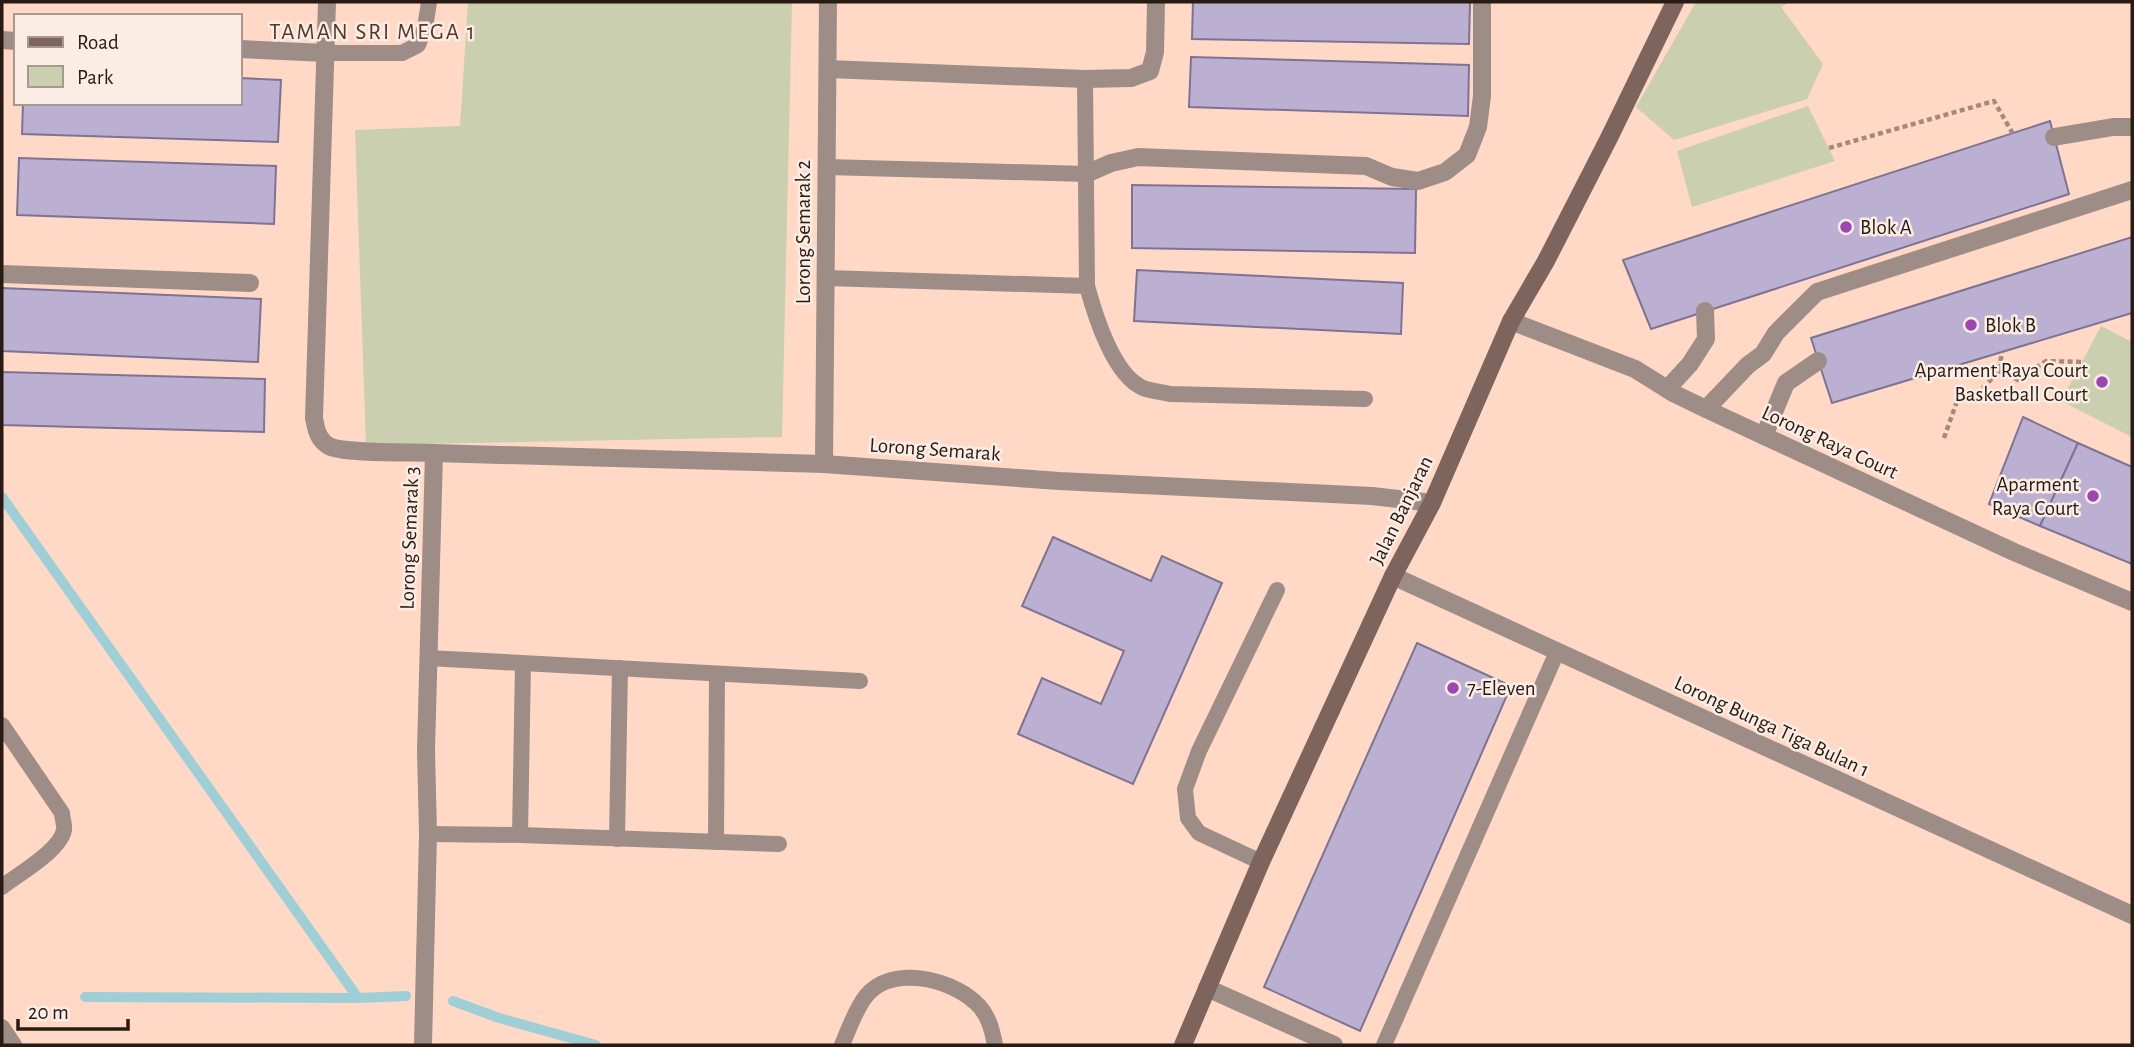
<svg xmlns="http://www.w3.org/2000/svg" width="2134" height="1047" viewBox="0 0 2134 1047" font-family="'Alegreya Sans',sans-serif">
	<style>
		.green { fill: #c9cfaf }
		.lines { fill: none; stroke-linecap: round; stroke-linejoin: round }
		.stream { stroke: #9fcfd6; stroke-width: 10 }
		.building { fill: #bcb0d2; stroke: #7e7392; stroke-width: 2 }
		.path { stroke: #a5897b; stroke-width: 4.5; stroke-dasharray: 5 3.5; stroke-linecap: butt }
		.lane { stroke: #9e8d87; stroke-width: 16 }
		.street { stroke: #9e8d87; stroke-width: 18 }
		.secondary { stroke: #7d645d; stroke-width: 18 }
		.poi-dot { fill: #9c46b4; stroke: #fbece4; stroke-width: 2.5 }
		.labels { text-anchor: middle; stroke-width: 5; stroke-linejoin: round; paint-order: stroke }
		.poi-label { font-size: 21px; fill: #281b14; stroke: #fbece4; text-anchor: start }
		.street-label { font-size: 21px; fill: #281b14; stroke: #fbece4 }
		.neighbourhood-label { font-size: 23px; letter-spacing: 2px; fill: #563828; stroke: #fbece4 }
	</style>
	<rect width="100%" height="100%" fill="#ffd9c6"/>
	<g class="green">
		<path d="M468 2H792L782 437 366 445 355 130 460 126Z"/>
		<path d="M1696 2H1791L1781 7 1823 64 1807 99 1674 140 1636 107Z"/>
		<path d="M1808 106 1835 161 1692 207 1677 151Z"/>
		<path d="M2101 326 2132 342V437L2061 401Z"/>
	</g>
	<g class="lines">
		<g class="stream">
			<path d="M2 497 358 998"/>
			<path d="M85 997 358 998 406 996"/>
			<path d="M453 1001 499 1018 596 1045"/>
		</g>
	</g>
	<g class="building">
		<path d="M1193 2H1470L1469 44 1192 39Z"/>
		<path d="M1191 57 1469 65 1468 116 1189 107Z"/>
		<path d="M240 78 281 80 278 142 22 134 23 103H240Z"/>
		<path d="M2050 121 2069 194 1651 329 1623 260Z"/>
		<path d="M19 158 276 166 274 224 17 215Z"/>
		<path d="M1132 185 1416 189 1415 253 1132 248Z"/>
		<path d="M2132 237V313L1832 403 1811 338Z"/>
		<path d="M1137 270 1403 283 1401 334 1134 321Z"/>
		<path d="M2 288 261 299 258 362 2 351Z"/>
		<path d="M2 372 265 379 264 432 2 425Z"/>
		<path d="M2023 417 2078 443 2040 526 1989 504Z"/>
		<path d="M2078 443 2132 467V564L2040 526Z"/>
		<path d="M1053 537 1151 581 1162 556 1222 583 1133 784 1018 734 1042 678 1101 704 1124 651 1022 606Z"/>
		<path d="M1417 643 1511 686 1360 1031 1264 987Z"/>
	</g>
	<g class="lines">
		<g class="path">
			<path d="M1829 148 1994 101 2013 134"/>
			<path d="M1999 371 2018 380 2046 361 2081 362"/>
			<path d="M1944 438 1957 401 1980 391 1999 371 2002 352"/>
		</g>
		<g class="lane">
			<path d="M326 53H402L418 45 425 28 429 2"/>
			<path d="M1085 79 1087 286"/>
			<path d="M827 167 1086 174"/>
			<path d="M826 278 1087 286C1095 315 1113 375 1143 388 1151 391 1161 392 1170 394L1365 399"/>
			<path d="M428 658 860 681"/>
			<path d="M2 725 62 813C62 818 65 825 64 830 60 851 18 874 2 887"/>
			<path d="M428 834 520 835 779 844"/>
			<path d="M520 835 523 663"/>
			<path d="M617 839 620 668"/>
			<path d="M716 842 717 674"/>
			<path d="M1261 862 1199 833 1188 818 1185 789 1199 751 1277 590"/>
			<path d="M2 1027 14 1045"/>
			<path d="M842 1045C849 1029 855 1010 866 996 891 965 949 978 975 1002 988 1013 992 1029 995 1045"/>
			<path d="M1384 1045 1557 652"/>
		</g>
		<g class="street">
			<path d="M327 2 314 418C316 429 318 440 329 446 343 454 414 452 434 453L426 750 428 834 423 1045"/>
			<path d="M2 40 16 41"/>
			<path d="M240 49 326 53"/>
			<path d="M828 69 1085 79 1131 78 1150 71 1155 52 1156 2"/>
			<path d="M2054 137 2113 127H2132"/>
			<path d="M1086 174 1111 163 1138 157 1366 166 1392 177 1418 181 1445 172 1467 155 1478 127 1482 96V2"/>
			<path d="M2 274 250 283"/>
			<path d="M1511 321 1635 369 1675 394 1706 409 2014 552 2132 602"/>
			<path d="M1667 389 1690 364 1706 339 1705 311"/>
			<path d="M1706 409 1748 365 1763 354 1776 333 1817 292 2132 190"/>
			<path d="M1764 436 1786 383 1818 361"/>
			<path d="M434 453 824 464 1059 481 1372 496 1432 503"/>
			<path d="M824 464 828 2"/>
			<path d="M1393 576 2132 915"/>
			<path d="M1207 988 1334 1045"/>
		</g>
		<path class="secondary" d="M1183 1045 1261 862 1393 576 1432 503 1511 321 1546 261 1609 138 1675 2"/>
	</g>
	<g class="poi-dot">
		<circle cx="1846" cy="227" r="7"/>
		<circle cx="1971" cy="325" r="7"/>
		<circle cx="2102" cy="382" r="7"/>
		<circle cx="2093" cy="496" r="7"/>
		<circle cx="1453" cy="688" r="7"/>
	</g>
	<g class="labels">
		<g class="poi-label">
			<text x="1860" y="234">Blok A</text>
			<text x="1985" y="332">Blok B</text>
			<text x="2088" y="377" text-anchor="end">Aparment Raya Court<tspan x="2088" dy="24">Basketball Court</tspan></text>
			<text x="2079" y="491" text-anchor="end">Aparment<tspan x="2079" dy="24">Raya Court</tspan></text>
			<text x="1467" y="695">7-Eleven</text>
		</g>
		<g class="street-label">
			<text transform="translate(803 232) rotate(-90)" y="7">Lorong Semarak 2</text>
			<text transform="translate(1830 442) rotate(25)" y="7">Lorong Raya Court</text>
			<text transform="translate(935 449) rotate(4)" y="7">Lorong Semarak</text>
			<text transform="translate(1401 510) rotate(-64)" y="7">Jalan Banjaran</text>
			<text transform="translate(409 538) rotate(-88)" y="7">Lorong Semarak 3</text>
			<text transform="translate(1772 726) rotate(25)" y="7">Lorong Bunga Tiga Bulan 1</text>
		</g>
		<g class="neighbourhood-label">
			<text x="373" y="39">TAMAN SRI MEGA 1</text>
		</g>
	</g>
	<rect width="2134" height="1047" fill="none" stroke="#281b14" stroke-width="7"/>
	<rect x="14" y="14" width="228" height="91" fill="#fbece4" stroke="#a79891" stroke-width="2"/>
	<rect x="28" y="37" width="35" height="10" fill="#7d645d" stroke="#a79891" stroke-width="2"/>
	<text x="77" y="49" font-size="21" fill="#281b14">Road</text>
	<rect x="28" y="66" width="35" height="21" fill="#c9cfaf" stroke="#a79891" stroke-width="2"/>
	<text x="77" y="84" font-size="21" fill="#281b14">Park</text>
	<path d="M18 1019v10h110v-10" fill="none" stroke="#281b14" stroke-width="3.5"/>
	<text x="28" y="1019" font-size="21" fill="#281b14" stroke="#fbece4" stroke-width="5" paint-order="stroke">20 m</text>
</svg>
